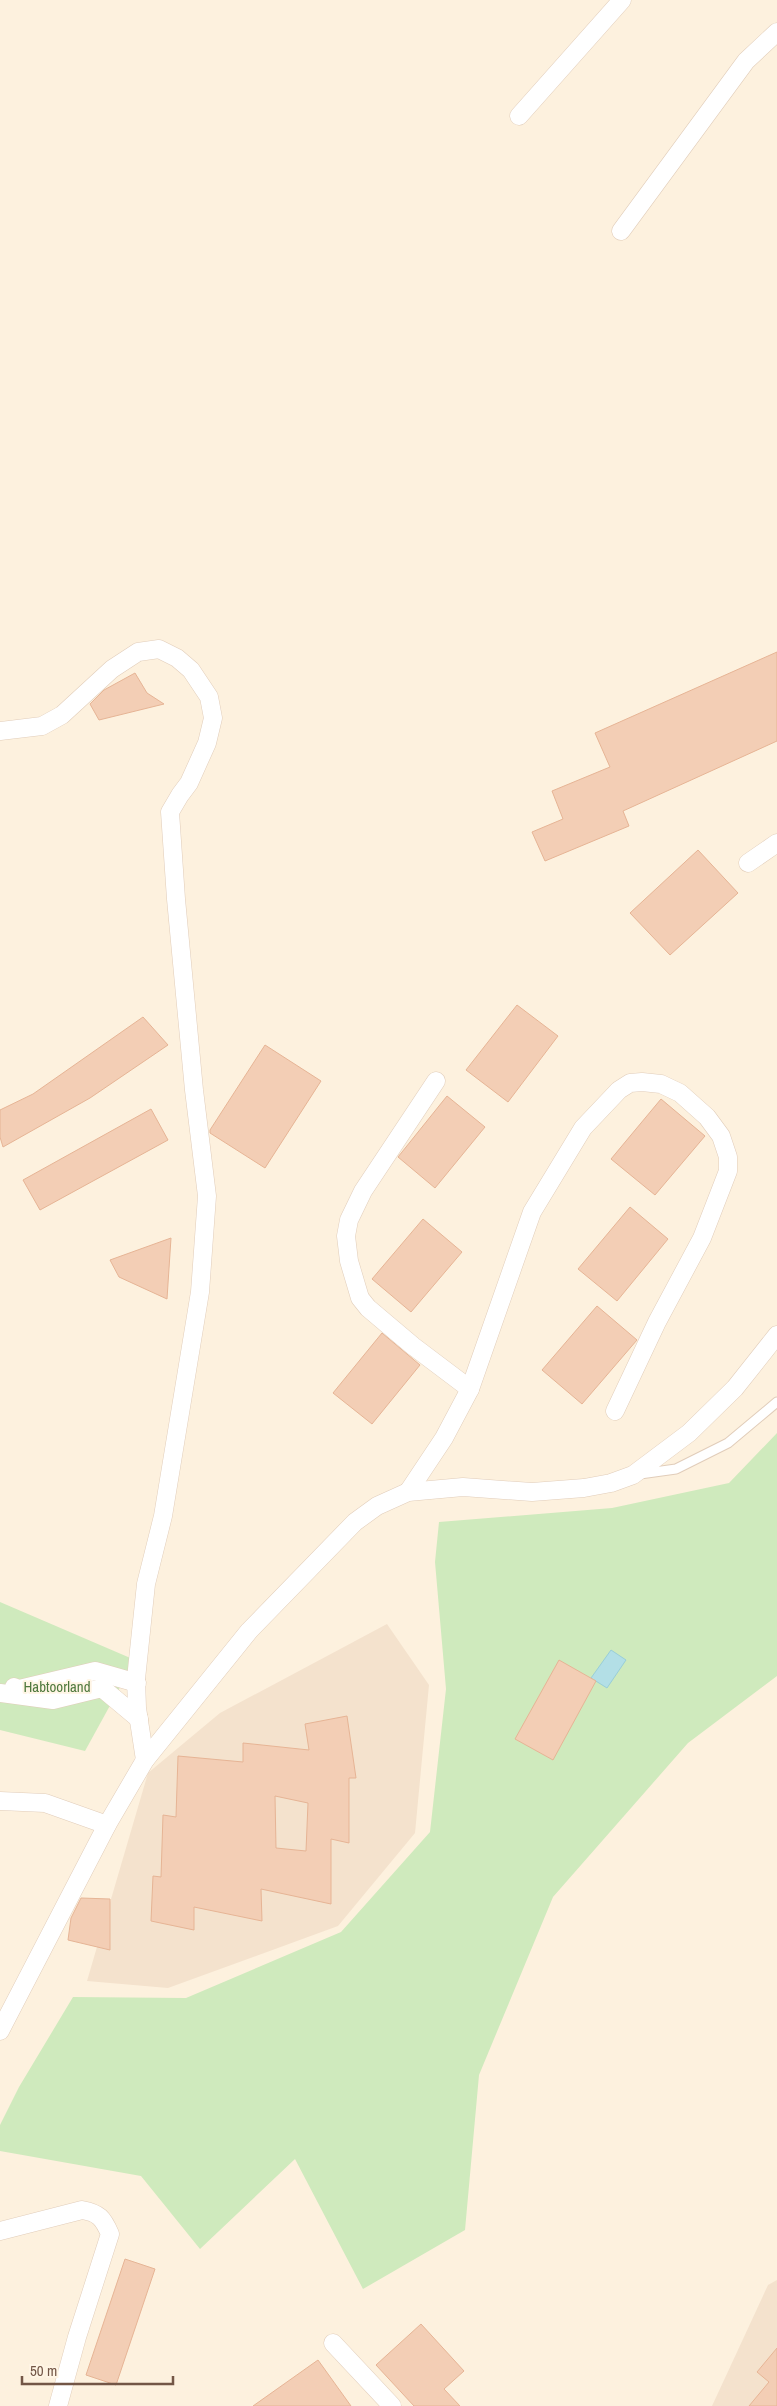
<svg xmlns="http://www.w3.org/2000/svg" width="777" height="2406" viewBox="0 0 777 2406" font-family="'Archivo Narrow',sans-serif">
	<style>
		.residential { fill: #f4e2cd }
		.green { fill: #cfeabd }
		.water { fill: #b3dfe6; stroke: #99ced8 }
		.building { fill: #f3ceb5; stroke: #e6b495; fill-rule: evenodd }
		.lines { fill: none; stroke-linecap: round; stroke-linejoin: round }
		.service-casing { stroke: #e1cdba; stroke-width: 11 }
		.minor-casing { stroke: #e1cdba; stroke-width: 19 }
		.service { stroke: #fff; stroke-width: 9 }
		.minor { stroke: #fff; stroke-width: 18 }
		.labels { text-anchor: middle; stroke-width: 4; stroke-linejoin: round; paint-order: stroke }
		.park-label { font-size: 15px; fill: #4f793e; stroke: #fff5e5 }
	</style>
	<rect width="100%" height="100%" fill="#fdf1de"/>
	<g class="residential">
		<path d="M387 1624 429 1685 415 1833 338 1926 168 1988 87 1981 148 1773 220 1713Z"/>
		<path d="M777 2280V2406H712L768 2285Z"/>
	</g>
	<g class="green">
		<path d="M777 1433V1676L688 1743 553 1897 479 2075 465 2230 363 2289 295 2159 200 2249 141 2176 0 2151V2125L19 2087 73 1997 186 1998 341 1932 430 1832 446 1689 435 1562 439 1522 612 1508 729 1483Z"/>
		<path d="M0 1602 135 1660 85 1751 0 1730Z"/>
	</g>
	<path class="water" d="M611 1650 626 1660 607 1688 591 1678Z"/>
	<g class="building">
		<path d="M777 652V741L623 811 629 826 545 861 532 832 563 819 552 791 610 767 595 733Z"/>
		<path d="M135 673 147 693 164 704 99 720 90 704 104 690Z"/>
		<path d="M698 850 738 893 670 955 630 913Z"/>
		<path d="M517 1005 558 1036 508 1102 466 1070Z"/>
		<path d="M143 1017 168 1045 90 1098 3 1147 0 1137V1110L33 1094Z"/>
		<path d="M265 1045 321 1081 265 1168 210 1133V1130Z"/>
		<path d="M447 1096 485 1127 435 1188 398 1157Z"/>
		<path d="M661 1099 705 1136 655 1195 611 1159Z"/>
		<path d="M151 1109 168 1140 40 1210 23 1180Z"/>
		<path d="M630 1207 668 1239 617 1301 578 1269Z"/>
		<path d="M423 1219 462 1252 411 1312 372 1279Z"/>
		<path d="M171 1238 167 1299 119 1277 110 1260Z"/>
		<path d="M597 1306 637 1340 582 1404 542 1370Z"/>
		<path d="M382 1333 420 1365 372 1424 333 1393Z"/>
		<path d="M559 1660 596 1681 553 1760 515 1739Z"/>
		<path d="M347 1716 356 1778H349V1843L331 1839V1904L261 1889 262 1921 194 1907V1930L151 1921 153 1876 161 1877 163 1815 176 1817 178 1756 243 1762V1743L309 1750 305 1724ZM275 1796 308 1803 306 1851 276 1848Z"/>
		<path d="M81 1898 110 1899V1950L68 1940 71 1918Z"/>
		<path d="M125 2259 155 2269 116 2385 86 2375Z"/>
		<path d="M421 2324 464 2371 444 2389 460 2406H414L376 2365Z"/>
		<path d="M777 2348V2406H749L769 2382 757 2372Z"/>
		<path d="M318 2360 351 2406H253Z"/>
	</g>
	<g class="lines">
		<defs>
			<path id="service" d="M640 1474 676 1469 728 1443 777 1402"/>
			<g id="minor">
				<path d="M519 116 622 0"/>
				<path d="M621 231 746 61 777 32"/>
				<path d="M0 731 42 726 62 715 112 669 138 652 159 649 177 658 191 670 209 697 213 718 207 743 189 783 180 795 170 812 176 899 194 1090 207 1196 200 1292 163 1516 146 1584 136 1679 137 1708 145 1760"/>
				<path d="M748 863 777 843"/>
				<path d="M436 1081 363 1191 349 1220 346 1236 349 1261 360 1298 368 1308 413 1346 470 1389"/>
				<path d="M408 1492 444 1438 470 1389 532 1212 583 1128 619 1090 630 1083 642 1082 661 1084 680 1093 707 1117 721 1136 728 1157V1171L702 1238 657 1322 615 1411"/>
				<path d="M14 1687 19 1689 95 1671 137 1683"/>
				<path d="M0 1693 53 1700 102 1688 139 1719"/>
				<path d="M0 1801 45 1803 107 1825"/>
				<path d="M0 2031 107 1825 145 1760 249 1631 355 1522 377 1506 408 1492 463 1487 532 1492 584 1488 611 1483 633 1475 689 1433 735 1388 777 1335"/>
				<path d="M0 2231 82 2210C99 2213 103 2218 110 2234L77 2337 58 2406"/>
				<path d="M333 2343 392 2406"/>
			</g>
		</defs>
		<use href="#service" class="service-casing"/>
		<use href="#minor" class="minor-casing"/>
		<use href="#service" class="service"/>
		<use href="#minor" class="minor"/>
	</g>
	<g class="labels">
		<g class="park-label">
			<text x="57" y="1692">Habtoorland</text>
		</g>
	</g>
	<path d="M22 2376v8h151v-8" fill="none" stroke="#735646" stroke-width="2.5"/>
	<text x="30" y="2376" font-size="15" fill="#735646" stroke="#fff5e5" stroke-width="4" paint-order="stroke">50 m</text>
</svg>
